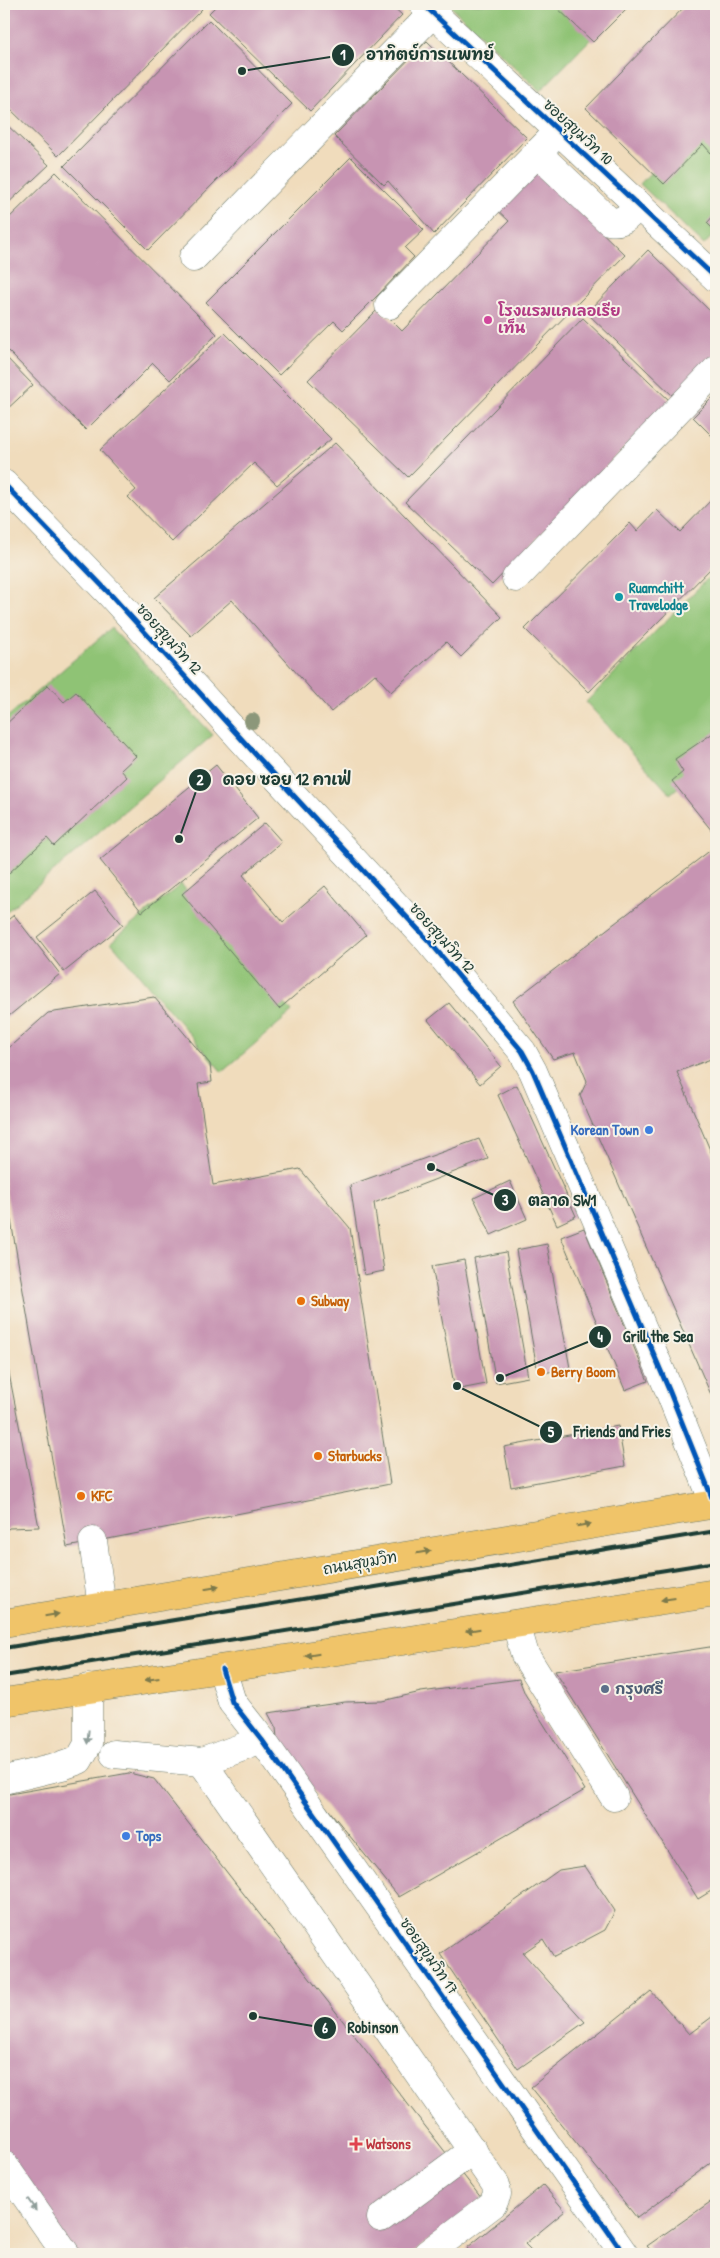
<svg xmlns="http://www.w3.org/2000/svg" width="720" height="2258" viewBox="0 0 720 2258" font-family="'Patrick Hand','Playpen Sans Thai',sans-serif">
	<style>
		.green { fill: #8fc375; stroke: #578054 }
		.building { fill: #c794b2 }
		.lines { fill: none; stroke-linecap: round; stroke-linejoin: round }
		.minor-casing { stroke: #687564; stroke-width: 29 }
		.major-casing { stroke: #687564; stroke-width: 29 }
		.minor { stroke: #fff; stroke-width: 28 }
		.major { stroke: #f0c469; stroke-width: 28 }
		.rail { stroke: #1f3d34; stroke-width: 4 }
		.cycleway-casing { stroke: #f7f3e8; stroke-width: 8 }
		.cycleway { stroke: #0057b8; stroke-width: 5 }
		.tree { fill: #8c977a }
		.oneway { fill: #7d7a4c }
		.oneway2 { fill: #8f9e9a }
		.hotel-dot { fill: #d1479c; stroke: #f7f3e8; stroke-width: 2 }
		.culture-dot { fill: #0f9aa8; stroke: #f7f3e8; stroke-width: 2 }
		.shop-dot { fill: #3f7fe0; stroke: #f7f3e8; stroke-width: 2 }
		.food-dot { fill: #e8710a; stroke: #f7f3e8; stroke-width: 2 }
		.service-dot { fill: #5c6f8a; stroke: #f7f3e8; stroke-width: 2 }
		.health-dot { fill: #e0444e; stroke: #f7f3e8; stroke-width: 2 }
		.labels { text-anchor: middle; stroke-width: 4; stroke-linejoin: round; paint-order: stroke }
		.street-label { font-size: 15px; fill: #1f3d34; stroke: #f7f3e8 }
		.hotel-label { font-size: 15px; font-weight: bold; fill: #b23c85; stroke: #f7f3e8; text-anchor: start }
		.culture-label { font-size: 15px; font-weight: bold; fill: #0d838f; stroke: #f7f3e8; text-anchor: start }
		.shop-label { font-size: 15px; font-weight: bold; fill: #366cbe; stroke: #f7f3e8; text-anchor: end }
		.food-label { font-size: 15px; font-weight: bold; fill: #c56008; stroke: #f7f3e8; text-anchor: start }
		.service-label { font-size: 15px; font-weight: bold; fill: #4e5e75; stroke: #f7f3e8; text-anchor: start }
		.health-label { font-size: 15px; font-weight: bold; fill: #be3a42; stroke: #f7f3e8; text-anchor: start }
		.leader { fill: none; stroke: #1f3d34; stroke-width: 2 }
		.callout-dot { fill: #1f3d34; stroke: #f7f3e8; stroke-width: 2 }
		.mark-label { font-size: 15px; text-anchor: middle; font-weight: bold; fill: #fff }
		.callout-label { font-size: 16px; text-anchor: middle; font-weight: bold; fill: #1f3d34; stroke: #f7f3e8; stroke-width: 4; stroke-linejoin: round; paint-order: stroke }
	</style>
	<rect width="100%" height="100%" fill="#f7f3e8"/>
	<filter id="ink" filterUnits="userSpaceOnUse"><feTurbulence type="fractalNoise" baseFrequency=".02" numOctaves="2"/><feDisplacementMap in="SourceGraphic" scale="10" xChannelSelector="R" yChannelSelector="G"/><feConvolveMatrix kernelMatrix="1 2 1 2 8 2 1 2 1" color-interpolation-filters="sRGB"/></filter>
	<filter id="wash" filterUnits="userSpaceOnUse"><feTurbulence type="fractalNoise" baseFrequency=".0096" numOctaves="4" result="noise"/><feDisplacementMap in="SourceGraphic" scale="20" xChannelSelector="R" yChannelSelector="G"/><feGaussianBlur stdDeviation="1.12" result="paint"/><feColorMatrix in="noise" values="0 0 0 0 0 0 0 0 0 0 0 0 0 0 0 0 0 1.4 0 .05"/><feComposite in="paint" operator="in"/></filter>
	<g filter="url(#wash)">
		<rect width="100%" height="100%" fill="#f0dcbc"/>
		<g class="green">
			<path d="M448 4H625L540 91Z"/>
			<path d="M716 103V232L704 245 640 184Z"/>
			<path d="M716 570V756L670 794 586 702Z"/>
			<path d="M111 628 213 735 4 914V720Z"/>
			<path d="M181 884 292 1012 222 1072 111 942Z"/>
		</g>
		<g id="blocks">
			<g class="building">
				<path d="M4 4H197L202 9 58 156 4 103Z"/>
				<path d="M218 4H390L402 15 310 111 209 13Z"/>
				<path d="M553 4H631L593 42Z"/>
				<path d="M687 4H716V148L711 153 703 144 664 184 586 108Z"/>
				<path d="M209 20 292 104 148 250 64 166Z"/>
				<path d="M427 41 527 138 434 234 388 181 384 185 334 136Z"/>
				<path d="M4 122 49 165 4 207Z"/>
				<path d="M351 157 424 230 405 248 414 257 379 294 343 330 334 321 279 375 206 302Z"/>
				<path d="M532 164 625 255 408 477 308 380 379 308 402 331 509 221 492 205Z"/>
				<path d="M56 172 217 334 170 380 153 363 86 430 4 347V223Z"/>
				<path d="M716 213V232L707 223Z"/>
				<path d="M648 250 716 317V356L675 398 587 313Z"/>
				<path d="M583 318 670 401 492 585 405 502Z"/>
				<path d="M225 333 331 439 277 485 254 463 172 542 128 497 136 490 100 450Z"/>
				<path d="M4 355 33 385 4 412Z"/>
				<path d="M716 394V440L693 417Z"/>
				<path d="M335 443 502 617 461 657 446 642 391 692 375 674 331 712 232 600 191 636 154 598Z"/>
				<path d="M716 495V563L589 692 525 629 630 523 637 531 657 510 680 532Z"/>
				<path d="M48 685 64 702 76 692 136 756 121 770 127 777 54 846 47 838 9 873 4 868V726Z"/>
				<path d="M716 731V836L672 781 683 772 675 759Z"/>
				<path d="M216 765 258 818 142 912 100 860Z"/>
				<path d="M265 823 282 842 243 875 283 922 325 886 366 935 279 1009 182 894Z"/>
				<path d="M716 846V1057L677 1072 716 1164V1406L580 1096 587 1081 575 1052 553 1059 513 1001Z"/>
				<path d="M95 891 123 925 64 972 37 937Z"/>
				<path d="M14 915 60 974 4 1020V923Z"/>
				<path d="M154 997 210 1064 212 1082 198 1084 213 1185 300 1169 350 1228 390 1484 67 1547 4 1180V1052L48 1013Z"/>
				<path d="M449 1003 501 1066 480 1084 428 1020Z"/>
				<path d="M517 1085 576 1216 557 1225 498 1095Z"/>
				<path d="M479 1139 488 1159 374 1203 384 1271 364 1275 350 1185Z"/>
				<path d="M510 1181 527 1219 491 1235 474 1198Z"/>
				<path d="M584 1228 648 1381 625 1390 561 1237Z"/>
				<path d="M547 1244 570 1368 538 1374 516 1250Z"/>
				<path d="M506 1252 528 1377 496 1383 474 1258Z"/>
				<path d="M464 1260 486 1384 455 1390 432 1266Z"/>
				<path d="M4 1348 39 1527 9 1528 4 1533Z"/>
				<path d="M618 1426 625 1466 511 1487 504 1447Z"/>
				<path d="M716 1646V1888L698 1899 555 1671Z"/>
				<path d="M519 1679 525 1694 585 1790 399 1897 278 1747 276 1728 268 1713 345 1702 382 1701 421 1692Z"/>
				<path d="M129 1773 154 1779 482 2199 412 2254H61L4 2185V1795Z"/>
				<path d="M585 1866 615 1911 605 1930 554 1957 543 1939 523 1953 585 2022 518 2069 440 1954 559 1870Z"/>
				<path d="M651 1991 689 2034 716 2014V2159L637 2218 531 2087Z"/>
				<path d="M543 2185 565 2211 525 2244 535 2254H472L467 2248Z"/>
				<path d="M716 2198V2254H654L647 2246Z"/>
			</g>
		</g>
	</g>
	<g filter="url(#ink)">
		<use href="#blocks" fill-opacity="0" stroke="#687564" stroke-width="1"/>
		<g class="lines">
			<defs>
				<g id="minor">
					<path d="M423 4 716 278"/>
					<path d="M537 153 609 221C624 224 629 215 639 205"/>
					<path d="M193 258 433 13"/>
					<path d="M389 305 559 131"/>
					<path d="M4 484 112 596 256 755 428 940 522 1051 533 1071 669 1390 715 1505"/>
					<path d="M516 578 716 370"/>
					<path d="M93 1541 102 1607"/>
					<path d="M516 1624 525 1655 614 1797"/>
					<path d="M222 1669 232 1702 262 1740 624 2254"/>
					<path d="M114 1754 202 1762 262 1740"/>
					<path d="M202 1762 496 2185 497 2194 493 2204 427 2254"/>
					<path d="M4 1780 62 1766 79 1760 88 1744V1688"/>
					<path d="M4 2165 66 2254"/>
					<path d="M381 2218 473 2150"/>
				</g>
				<g id="major">
					<path d="M4 1623 716 1504"/>
					<path d="M4 1702 716 1593"/>
				</g>
			</defs>
			<use href="#minor" class="minor-casing"/>
			<use href="#major" class="major-casing"/>
			<use href="#minor" class="minor"/>
			<use href="#major" class="major"/>
			<g class="rail">
				<path d="M4 1648 716 1531"/>
				<path d="M4 1676 716 1562"/>
			</g>
			<defs>
				<g id="cycleway">
					<path d="M423 4 716 278"/>
					<path d="M4 484 112 596 256 755 428 940 522 1051 533 1071 669 1390 715 1505"/>
					<path d="M222 1669 232 1702 262 1740 624 2254"/>
				</g>
			</defs>
			<use href="#cycleway" class="cycleway-casing"/>
			<use href="#cycleway" class="cycleway"/>
		</g>
		<circle class="tree" cx="252" cy="721" r="8"/>
		<defs><path id="oneway-solid" d="M-6-.8H1V-3.2L6.5 0L1 3.2V.8H-6Z" transform="scale(1.25)"/></defs>
		<g class="oneway">
			<use href="#oneway-solid" transform="translate(584 1525) rotate(-10)"/>
			<use href="#oneway-solid" transform="translate(424 1552) rotate(-10)"/>
			<use href="#oneway-solid" transform="translate(212 1588) rotate(-10)"/>
			<use href="#oneway-solid" transform="translate(668 1599) rotate(172)"/>
			<use href="#oneway-solid" transform="translate(52 1615) rotate(-9)"/>
			<use href="#oneway-solid" transform="translate(473 1630) rotate(171)"/>
			<use href="#oneway-solid" transform="translate(312 1655) rotate(171)"/>
			<use href="#oneway-solid" transform="translate(152 1679) rotate(172)"/>
		</g>
		<g class="oneway2">
			<use href="#oneway-solid" transform="translate(88 1737) rotate(95)"/>
			<use href="#oneway-solid" transform="translate(32 2205) rotate(55)"/>
		</g>
	</g>
	<circle class="hotel-dot" cx="488" cy="320" r="5"/>
	<circle class="culture-dot" cx="619" cy="597" r="5"/>
	<g class="shop-dot">
		<circle cx="649" cy="1130" r="5"/>
		<circle cx="126" cy="1836" r="5"/>
	</g>
	<g class="food-dot">
		<circle cx="301" cy="1301" r="5"/>
		<circle cx="541" cy="1372" r="5"/>
		<circle cx="318" cy="1456" r="5"/>
		<circle cx="81" cy="1496" r="5"/>
	</g>
	<circle class="service-dot" cx="605" cy="1689" r="5"/>
	<path class="health-dot" d="M353.5 2136.5h5v5h5v5h-5v5h-5v-5h-5v-5h5z"/>
	<g class="labels">
		<g class="street-label">
			<text transform="translate(578 132) rotate(43)" y="5">ซอยสุขุมวิท 10</text>
			<text transform="translate(169 639) rotate(48)" y="5">ซอยสุขุมวิท 12</text>
			<text transform="translate(442 938) rotate(48)" y="5">ซอยสุขุมวิท 12</text>
			<text transform="translate(360 1563) rotate(-10)" y="5">ถนนสุขุมวิท</text>
			<text transform="translate(429 1956) rotate(55)" y="5">ซอยสุขุมวิท 17</text>
		</g>
		<g class="hotel-label">
			<text x="498" y="316">โรงแรมแกเลอเรีย<tspan x="498" dy="17">เท็น</tspan></text>
		</g>
		<g class="culture-label">
			<text x="629" y="593">Ruamchitt<tspan x="629" dy="17">Travelodge</tspan></text>
		</g>
		<g class="shop-label">
			<text x="639" y="1135">Korean Town</text>
			<text x="136" y="1841" text-anchor="start">Tops</text>
		</g>
		<g class="food-label">
			<text x="311" y="1306">Subway</text>
			<text x="551" y="1377">Berry Boom</text>
			<text x="328" y="1461">Starbucks</text>
			<text x="91" y="1501">KFC</text>
		</g>
		<g class="service-label">
			<text x="615" y="1694">กรุงศรี</text>
		</g>
		<g class="health-label">
			<text x="366" y="2149">Watsons</text>
		</g>
	</g>
	<path class="leader" d="M242 71L343 55M179 839L200 780M431 1167L505 1200M500 1378L600 1337M457 1386L551 1432M253 2016L325 2028"/>
	<g class="callout-dot">
		<circle cx="242" cy="71" r="5"/>
		<circle cx="179" cy="839" r="5"/>
		<circle cx="431" cy="1167" r="5"/>
		<circle cx="500" cy="1378" r="5"/>
		<circle cx="457" cy="1386" r="5"/>
		<circle cx="253" cy="2016" r="5"/>
		<circle cx="343" cy="55" r="12"/>
		<circle cx="200" cy="780" r="12"/>
		<circle cx="505" cy="1200" r="12"/>
		<circle cx="600" cy="1337" r="12"/>
		<circle cx="551" cy="1432" r="12"/>
		<circle cx="325" cy="2028" r="12"/>
	</g>
	<g class="mark-label">
		<text x="343" y="60">1</text>
		<text x="200" y="785">2</text>
		<text x="505" y="1205">3</text>
		<text x="600" y="1342">4</text>
		<text x="551" y="1437">5</text>
		<text x="325" y="2033">6</text>
	</g>
	<g class="callout-label">
		<text x="430" y="60">อาทิตย์การแพทย์</text>
		<text x="287" y="785">ดอย ซอย 12 คาเฟ่</text>
		<text x="562" y="1206">ตลาด SW1</text>
		<text x="658" y="1342">Grill the Sea</text>
		<text x="622" y="1437">Friends and Fries</text>
		<text x="373" y="2033">Robinson</text>
	</g>
	<rect width="720" height="2258" fill="none" stroke="#f7f3e8" stroke-width="20"/>
</svg>
